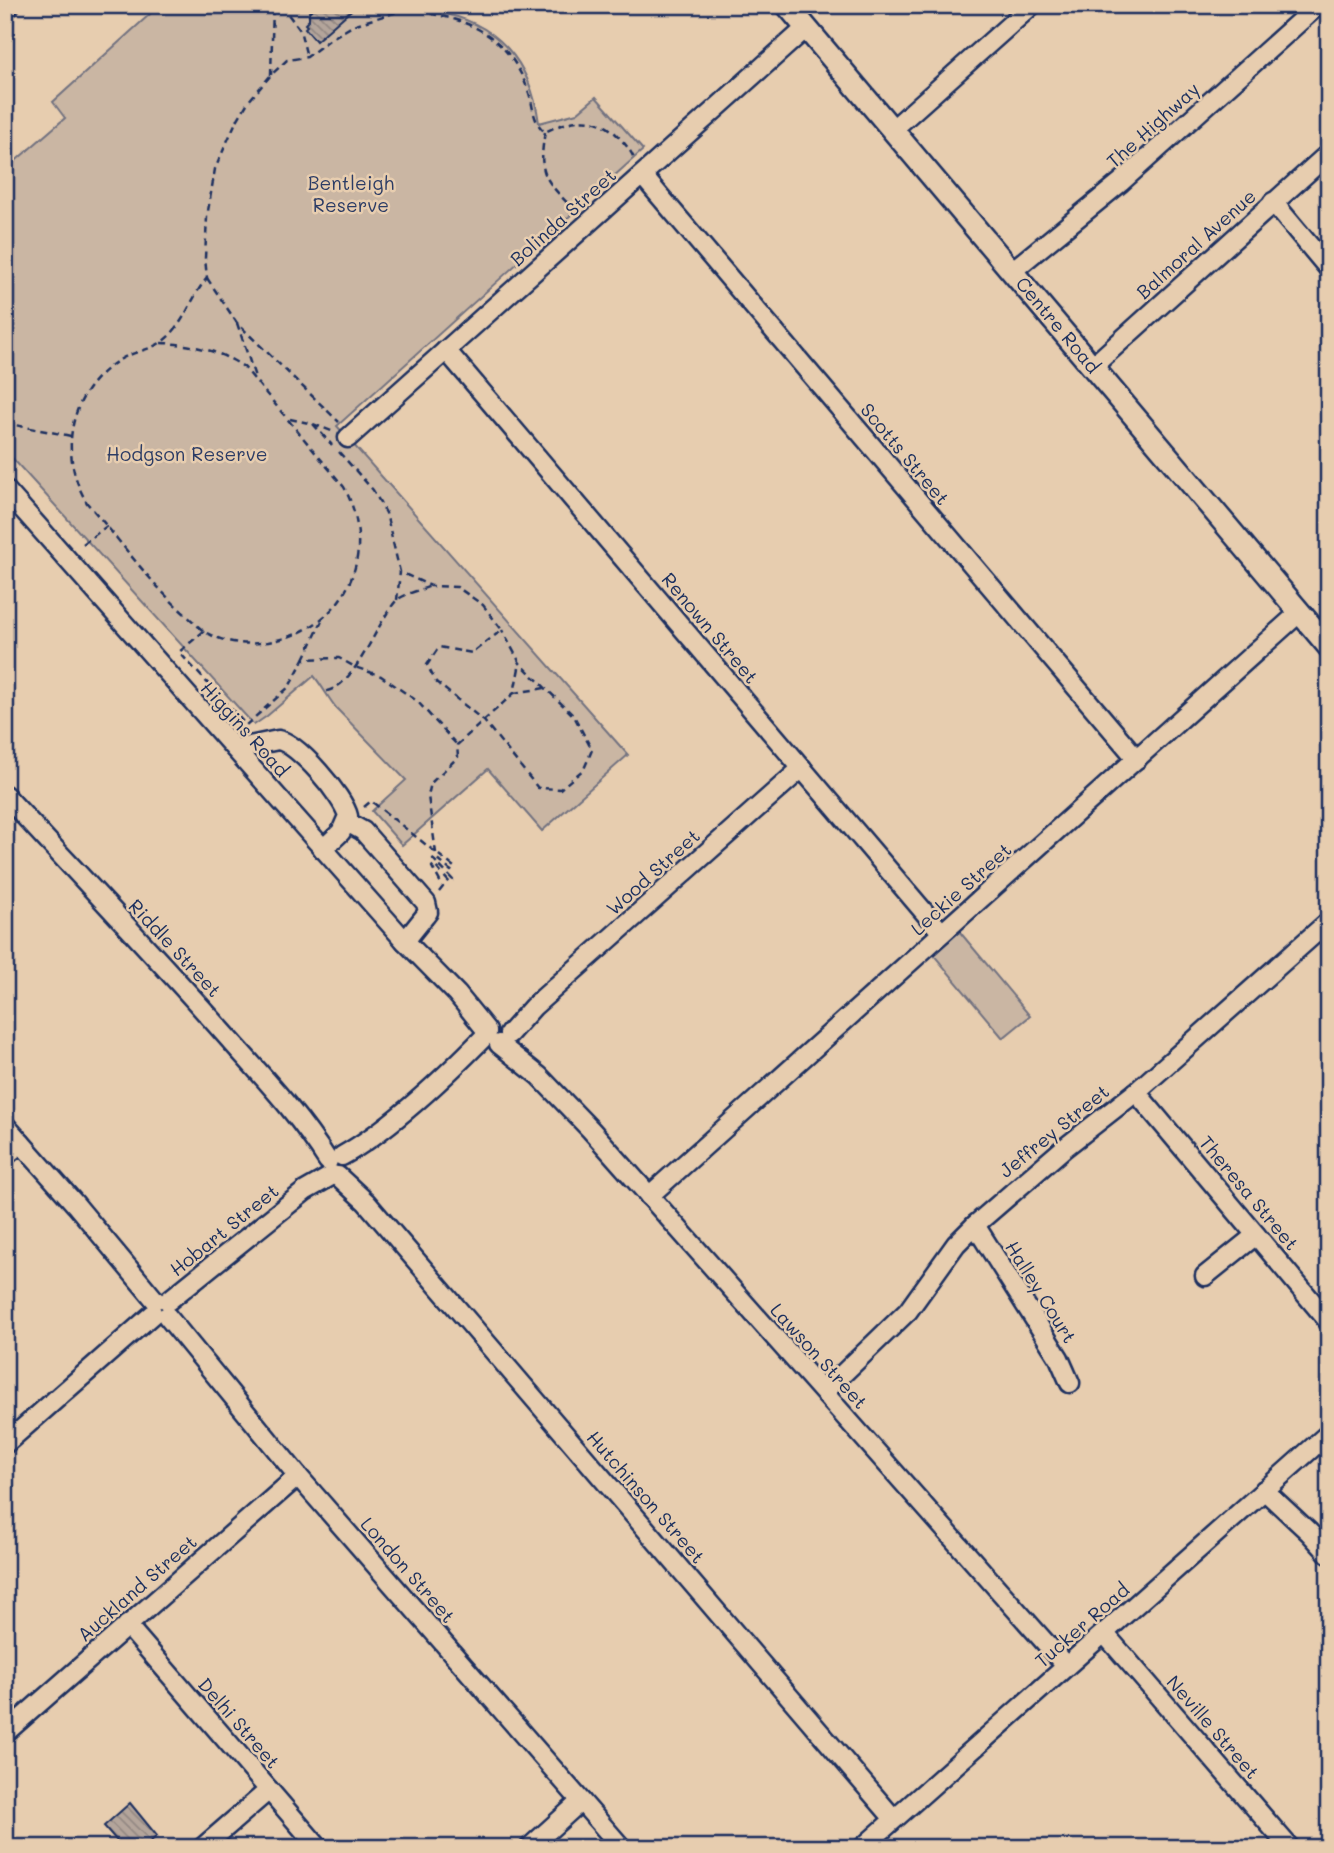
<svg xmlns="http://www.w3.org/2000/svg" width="1334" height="1853" viewBox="0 0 1334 1853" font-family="Mali,sans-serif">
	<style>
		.park { fill: #cab6a3; stroke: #727280; stroke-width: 2 }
		.building { fill: url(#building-back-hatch); stroke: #1b2f5e; stroke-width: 2 }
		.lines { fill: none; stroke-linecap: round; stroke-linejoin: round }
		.minor-casing { stroke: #1b2f5e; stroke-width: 23 }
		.major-casing { stroke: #1b2f5e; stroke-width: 26 }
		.path { stroke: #1b2f5e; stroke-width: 2.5; stroke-dasharray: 7 5; stroke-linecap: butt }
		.minor { stroke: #e7cdaf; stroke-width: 18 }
		.major { stroke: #e7cdaf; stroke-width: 21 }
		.labels { text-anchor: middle; stroke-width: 5; stroke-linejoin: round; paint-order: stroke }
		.street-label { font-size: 19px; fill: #1b2f5e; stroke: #e7cdaf }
		.park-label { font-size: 19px; fill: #2c3c65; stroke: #e7cdaf }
	</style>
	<defs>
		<pattern id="building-back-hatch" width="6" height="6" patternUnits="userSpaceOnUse" patternTransform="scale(1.75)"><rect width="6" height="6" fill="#b4a59b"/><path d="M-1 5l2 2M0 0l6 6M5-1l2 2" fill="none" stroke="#928782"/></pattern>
	</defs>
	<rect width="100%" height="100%" fill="#e7cdaf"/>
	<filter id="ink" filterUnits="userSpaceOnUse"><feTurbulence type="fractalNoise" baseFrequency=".0143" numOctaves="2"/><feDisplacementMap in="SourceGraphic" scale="14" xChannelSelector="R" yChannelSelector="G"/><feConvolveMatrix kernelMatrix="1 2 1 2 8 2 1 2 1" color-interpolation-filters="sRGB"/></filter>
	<g filter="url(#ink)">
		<g class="park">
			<path d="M160 5H436L435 12C497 21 531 62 539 123L577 113 596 97 643 150 337 426 628 755 542 831 488 769 402 845 372 811 406 780 337 709C328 698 323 687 314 676L267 716 254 725 5 450V170L65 118 53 102Z"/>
			<path d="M959 931 1030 1016 1003 1038 932 953Z"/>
		</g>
		<g class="building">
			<path d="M317 5H357L316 41 305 28 307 26 305 24 309 20V12Z"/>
			<path d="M130 1803 157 1836 143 1848H123L104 1826Z"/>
		</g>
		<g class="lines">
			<defs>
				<g id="minor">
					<path d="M892 130 1032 5"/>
					<path d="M642 175 1137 759"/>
					<path d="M1273 202 1329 269"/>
					<path d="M1012 271 1121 182 1318 5"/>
					<path d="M446 350 942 933"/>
					<path d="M1093 366 1329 153"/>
					<path d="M348 438 806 28"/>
					<path d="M5 489 405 941 457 994 487 1031"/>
					<path d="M235 749 278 740C297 742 344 797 348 816L341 832 323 849"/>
					<path d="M5 795C78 874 152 952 223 1032 260 1074 298 1113 328 1161"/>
					<path d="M347 822 363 831 426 903 428 912 425 916 405 941"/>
					<path d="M509 1034 533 1007 802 768"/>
					<path d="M499 1044 539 1076 591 1130 1066 1666"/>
					<path d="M1136 1092 1329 1322"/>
					<path d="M5 1125 76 1205 155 1300"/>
					<path d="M5 1156 21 1143"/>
					<path d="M342 1156C392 1128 447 1075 487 1034"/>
					<path d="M338 1176 366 1202 894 1819"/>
					<path d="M649 1196 1300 612"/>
					<path d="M975 1225 1059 1358 1070 1383"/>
					<path d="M1205 1276 1256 1235"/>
					<path d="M168 1301 305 1191 333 1175"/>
					<path d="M167 1316 298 1476 622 1848"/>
					<path d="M824 1392 908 1311 956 1244 975 1225 1063 1149 1136 1092 1329 921"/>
					<path d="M5 1444 153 1314"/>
					<path d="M1264 1490 1309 1532 1329 1554"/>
					<path d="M127 1625 319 1848"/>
					<path d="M1104 1633 1290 1848"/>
					<path d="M5 1733 298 1476"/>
					<path d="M202 1848 269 1790"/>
					<path d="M529 1848 581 1801"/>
					<path d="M862 1848 1329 1433"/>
				</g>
				<g id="major">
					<path d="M787 5 1329 647"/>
					<path d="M5 8 8 5"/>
				</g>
			</defs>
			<use href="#minor" class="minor-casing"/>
			<use href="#major" class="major-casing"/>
			<g class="path">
				<path d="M281 5 300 30 307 57"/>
				<path d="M408 9 429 10 432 14C481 23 512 44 529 93 534 108 532 121 545 132 571 119 596 113 618 136 624 143 631 150 634 159"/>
				<path d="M271 75 273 5"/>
				<path d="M545 132C537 176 546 180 575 211"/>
				<path d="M207 278 237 323 339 422"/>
				<path d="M237 323 255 377"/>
				<path d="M161 343C191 344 218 350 244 367L344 487C378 551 349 623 277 640 253 646 228 645 205 632 198 627 192 620 185 614 148 581 120 540 87 503 57 452 69 390 121 359 133 352 149 350 160 343 184 328 190 298 207 278L205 258 207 217 215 169 235 124 248 102 271 75 287 60 307 57 332 38 356 24 408 9 405 5"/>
				<path d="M290 419 313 424 334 432"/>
				<path d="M5 423 71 436"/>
				<path d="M313 424 332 445"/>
				<path d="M339 452 373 490 386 513 400 572 431 586 457 587 483 605 502 630 472 653 439 647 427 665 436 682 484 721 538 788 560 789 584 769 592 750 574 716 520 663 502 630"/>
				<path d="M83 544 107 526"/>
				<path d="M397 600 400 572"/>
				<path d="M204 631 179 652 246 725 289 687 304 659 339 658 355 667 381 676 417 701 457 745"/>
				<path d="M304 659 322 621"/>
				<path d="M327 691C356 685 377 622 396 601 403 594 421 590 431 586"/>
				<path d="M514 693 545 688"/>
				<path d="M364 807 371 801 454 867"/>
				<path d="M436 853 428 796 431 783 458 757 457 745 514 693 520 663"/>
				<path d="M439 892 443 887 432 867 434 865 450 883 453 880 433 859 435 857 451 871 454 867"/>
			</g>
			<use href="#minor" class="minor"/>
			<use href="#major" class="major"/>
		</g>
	</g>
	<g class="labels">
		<g class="street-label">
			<text transform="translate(1153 125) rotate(-42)" y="7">The Highway</text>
			<text transform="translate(563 217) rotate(-42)" y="7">Bolinda Street</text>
			<text transform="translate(1196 244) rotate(-42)" y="7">Balmoral Avenue</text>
			<text transform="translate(1058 325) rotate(50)" y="7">Centre Road</text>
			<text transform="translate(905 454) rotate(50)" y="7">Scotts Street</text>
			<text transform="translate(710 628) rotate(50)" y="7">Renown Street</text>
			<text transform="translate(245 729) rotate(48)" y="7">Higgins Road</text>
			<text transform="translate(653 872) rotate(-42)" y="7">Wood Street</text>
			<text transform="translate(961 889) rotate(-42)" y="7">Leckie Street</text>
			<text transform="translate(175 948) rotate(47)" y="7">Riddle Street</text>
			<text transform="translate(1054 1131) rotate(-39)" y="7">Jeffrey Street</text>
			<text transform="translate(1249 1193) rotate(50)" y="7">Theresa Street</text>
			<text transform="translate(224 1230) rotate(-39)" y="7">Hobart Street</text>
			<text transform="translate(1041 1292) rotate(58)" y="7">Halley Court</text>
			<text transform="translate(819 1356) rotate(48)" y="7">Lawson Street</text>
			<text transform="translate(646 1497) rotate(49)" y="7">Hutchinson Street</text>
			<text transform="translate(408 1570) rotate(49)" y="7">London Street</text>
			<text transform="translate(137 1588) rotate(-41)" y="7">Auckland Street</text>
			<text transform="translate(1082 1625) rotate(-41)" y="7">Tucker Road</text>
			<text transform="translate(239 1723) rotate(49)" y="7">Delhi Street</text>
			<text transform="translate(1213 1727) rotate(49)" y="7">Neville Street</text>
		</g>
		<g class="park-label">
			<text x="351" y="190">Bentleigh<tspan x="351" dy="22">Reserve</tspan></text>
			<text x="187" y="461">Hodgson Reserve</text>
		</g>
	</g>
	<rect width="1334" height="1853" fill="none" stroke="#e7cdaf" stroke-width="28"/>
	<rect x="14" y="14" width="1306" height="1825" fill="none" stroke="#1b2f5e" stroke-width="2.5" filter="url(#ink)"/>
</svg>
